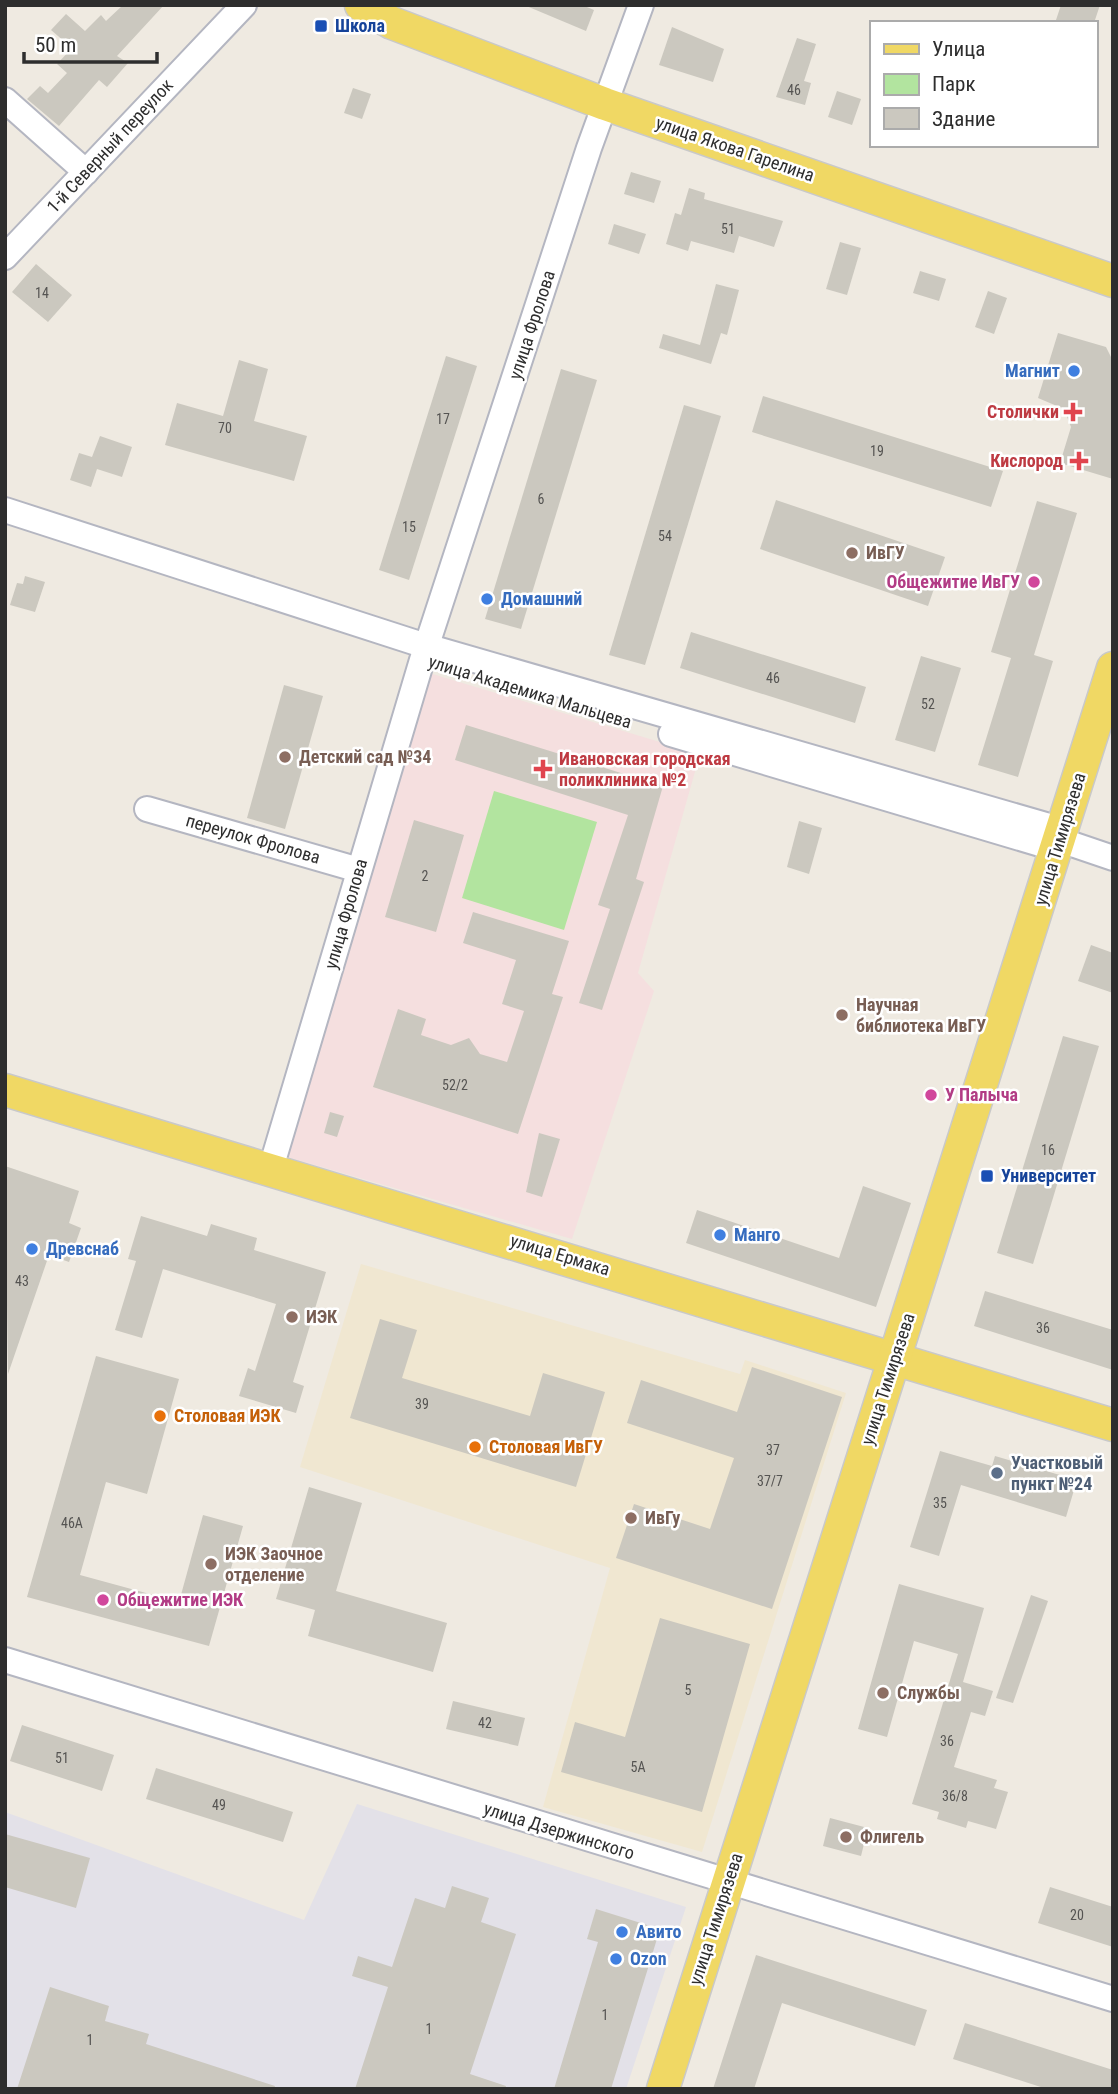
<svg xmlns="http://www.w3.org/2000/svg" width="1118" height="2094" viewBox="0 0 1118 2094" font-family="'Roboto Condensed',sans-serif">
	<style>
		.industrial { fill: #e3e1e8 }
		.education { fill: #f0e7d1 }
		.medical { fill: #f5dfdf }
		.green { fill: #b2e49f }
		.building { fill: #cbc8bf }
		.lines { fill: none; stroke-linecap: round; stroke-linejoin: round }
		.minor-casing { stroke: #b4b6c1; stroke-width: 28 }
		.major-casing { stroke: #c9c9c9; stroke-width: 35 }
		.minor { stroke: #fff; stroke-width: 24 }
		.major { stroke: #f0d864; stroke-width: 32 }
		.transit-dot { fill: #1a4fb4; stroke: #fff; stroke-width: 2.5 }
		.shop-dot { fill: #3f7fe0; stroke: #fff; stroke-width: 2.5 }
		.health-dot { fill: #e0444e; stroke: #fff; stroke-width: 2.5 }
		.education-dot { fill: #8d6e63; stroke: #fff; stroke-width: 2.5 }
		.hotel-dot { fill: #d1479c; stroke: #fff; stroke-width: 2.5 }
		.food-dot { fill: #e8710a; stroke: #fff; stroke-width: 2.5 }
		.service-dot { fill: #5c6f8a; stroke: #fff; stroke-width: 2.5 }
		.labels { text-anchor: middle; stroke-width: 5; stroke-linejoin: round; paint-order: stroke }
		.number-label { font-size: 14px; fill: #555452 }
		.transit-label { font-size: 18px; font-weight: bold; fill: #164399; stroke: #fff; text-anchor: start }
		.street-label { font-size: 18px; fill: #2e2e2e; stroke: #fff }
		.shop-label { font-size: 18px; font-weight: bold; fill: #366cbe; stroke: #fff; text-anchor: start }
		.health-label { font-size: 18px; font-weight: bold; fill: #be3a42; stroke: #fff; text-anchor: end }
		.education-label { font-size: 18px; font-weight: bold; fill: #785e54; stroke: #fff; text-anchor: start }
		.hotel-label { font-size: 18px; font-weight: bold; fill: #b23c85; stroke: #fff; text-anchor: start }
		.food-label { font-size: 18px; font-weight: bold; fill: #c56008; stroke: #fff; text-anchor: start }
		.service-label { font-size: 18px; font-weight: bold; fill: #4e5e75; stroke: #fff; text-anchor: start }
	</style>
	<rect width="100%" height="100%" fill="#efeae1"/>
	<path class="industrial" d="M357 1804 686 1907 626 2089H5V1812L304 1920Z"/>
	<path class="education" d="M361 1264 740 1374 745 1360 846 1393 702 1852 543 1807 610 1568 300 1467Z"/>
	<path class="medical" d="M429 673 700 754 638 973 654 991 572 1239 287 1157Z"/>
	<path class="green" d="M494 791 597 822 564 930 462 898Z"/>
	<g class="building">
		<path d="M123 5H164L117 56 128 63 107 87 99 80 59 126 27 99 40 86 48 93 67 73 57 64 72 48 51 30 66 14 85 31 101 15 106 21Z"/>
		<path d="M524 5H582L594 10 586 31Z"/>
		<path d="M1061 5H1100L1094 23H1055Z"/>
		<path d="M672 27 724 49 713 82 659 65Z"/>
		<path d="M797 38 816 44 804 81 811 83 805 105 776 97Z"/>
		<path d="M353 88 371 94 362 119 344 113Z"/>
		<path d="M837 91 861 99 852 125 828 117Z"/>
		<path d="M631 172 661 181 654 203 624 194Z"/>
		<path d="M689 188 705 193 704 199 783 221 774 247 739 236 734 253 691 241 688 251 666 244 675 213 681 215Z"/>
		<path d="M614 224 646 234 639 254 608 244Z"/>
		<path d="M840 242 861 248 847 295 826 289Z"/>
		<path d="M36 264 72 295 48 322 12 292Z"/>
		<path d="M920 271 946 279 939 301 913 293Z"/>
		<path d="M716 284 739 290 727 335 721 333 711 364 659 348 663 334 700 345Z"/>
		<path d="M988 291 1007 298 994 334 975 327Z"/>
		<path d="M1058 333 1106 347 1113 361V479L1060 463 1071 427 1064 409 1038 398Z"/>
		<path d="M446 356 477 366 409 580 379 570Z"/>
		<path d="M239 360 268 369 254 421 307 436 294 481 165 445 177 403 223 416Z"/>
		<path d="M561 369 597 380 521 629 485 619Z"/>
		<path d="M763 396 1003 471 991 507 752 432Z"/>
		<path d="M684 405 721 416 645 665 609 655Z"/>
		<path d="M100 436 132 447 122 477 97 469 91 487 70 480 79 453 92 457Z"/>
		<path d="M776 500 945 557 928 606 760 549Z"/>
		<path d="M1037 501 1077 513 1034 655 1053 661 1018 777 978 765 1011 658 991 652Z"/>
		<path d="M25 576 45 582 35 612 10 605 17 583 23 584Z"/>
		<path d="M691 632 866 687 855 723 680 668Z"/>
		<path d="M921 656 961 668 935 752 895 740Z"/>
		<path d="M284 685 323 696 285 829 247 818Z"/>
		<path d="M466 725 663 786 636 879 644 882 602 1010 579 1003 610 909 598 905 628 815 455 760Z"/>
		<path d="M414 820 464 835 436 932 385 917Z"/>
		<path d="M799 821 822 828 809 874 787 867Z"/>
		<path d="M473 912 569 941 552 994 563 997 518 1134 373 1087 398 1009 426 1019 421 1035 451 1045 469 1038 480 1054 507 1062 524 1011 502 1004 516 960 463 943Z"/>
		<path d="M1091 945 1113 953V993L1078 981Z"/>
		<path d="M1063 1036 1099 1046 1033 1264 997 1253Z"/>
		<path d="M330 1112 344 1116 337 1137 324 1133Z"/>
		<path d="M539 1133 560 1139 542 1197 526 1192Z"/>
		<path d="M5 1166 79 1191 69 1223 81 1228 69 1262 49 1255 8 1374Z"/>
		<path d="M863 1186 911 1203 876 1307 686 1243 697 1210 839 1258Z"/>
		<path d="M141 1216 207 1236 211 1224 257 1238 254 1250 326 1272 293 1382 304 1386 296 1413 239 1396 248 1368 255 1371 276 1304 163 1269 142 1338 115 1330 136 1261 128 1259Z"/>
		<path d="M985 1291 1113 1330V1370L974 1326Z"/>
		<path d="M380 1319 417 1330 402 1378 530 1416 543 1373 605 1392 576 1487 350 1418Z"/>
		<path d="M96 1356 179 1379 147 1494 106 1482 80 1575 179 1602 203 1515 243 1526 209 1646 27 1597Z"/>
		<path d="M752 1367 842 1397 772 1609 616 1558 634 1504 710 1529 734 1458 627 1423 641 1380 737 1412Z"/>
		<path d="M940 1451 992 1466 995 1456 1077 1480 1066 1517 961 1485 939 1556 910 1547Z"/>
		<path d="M309 1487 362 1503 336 1591 447 1623 433 1672 308 1636 315 1610 276 1599Z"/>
		<path d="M899 1584 984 1608 963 1682 993 1691 985 1716 971 1712 954 1767 997 1780 994 1788 1008 1792 996 1829 968 1821 966 1828 937 1819 939 1812 912 1804 958 1654 914 1641 887 1737 858 1729Z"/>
		<path d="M1031 1595 1048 1601 1013 1703 996 1698Z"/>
		<path d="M660 1618 750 1644 702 1812 561 1772 575 1722 625 1737Z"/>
		<path d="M453 1701 525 1718 518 1746 446 1729Z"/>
		<path d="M22 1725 114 1755 102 1791 10 1761Z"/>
		<path d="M156 1768 293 1812 283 1842 146 1799Z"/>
		<path d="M830 1818 868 1828 861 1856 823 1846Z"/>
		<path d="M5 1834 90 1858 76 1908 5 1887Z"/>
		<path d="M452 1886 489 1898 481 1922 516 1934 470 2074 506 2086 505 2089H355L388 1987 352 1976 358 1956 392 1967 415 1898 445 1908Z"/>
		<path d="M1050 1887 1113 1907V1947L1038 1923Z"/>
		<path d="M596 1909 660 1929 611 2089H554L598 1942 587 1939Z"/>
		<path d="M756 1955 927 2010 915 2046 782 2003 754 2089H713Z"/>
		<path d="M50 1987 109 2006 105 2021 149 2034 146 2044 275 2086 274 2089H17Z"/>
		<path d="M965 2023 1113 2070V2089H1047L953 2059Z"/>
	</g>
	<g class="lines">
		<defs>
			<g id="minor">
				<path d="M5 100 86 172"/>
				<path d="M5 257 244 5"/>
				<path d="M5 510 426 646 1063 830"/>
				<path d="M671 734 1057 849"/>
				<path d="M147 809 359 870"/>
				<path d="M1060 840 1113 858"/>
				<path d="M271 1168 422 660 589 148 641 5"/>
				<path d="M5 1660 1113 1999"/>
			</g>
			<g id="major">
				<path d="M361 5 392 23 605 104 1113 281"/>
				<path d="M5 1090 1113 1425"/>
				<path d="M663 2089 1113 668"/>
			</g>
		</defs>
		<use href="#minor" class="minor-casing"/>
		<use href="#major" class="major-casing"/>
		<use href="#minor" class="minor"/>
		<use href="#major" class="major"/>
	</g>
	<g class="transit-dot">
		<rect x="314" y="19" width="14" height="14" rx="3.5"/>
		<rect x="980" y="1169" width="14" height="14" rx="3.5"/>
	</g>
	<g class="shop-dot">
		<circle cx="1074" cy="371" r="7"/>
		<circle cx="487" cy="599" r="7"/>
		<circle cx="720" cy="1235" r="7"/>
		<circle cx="32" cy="1249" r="7"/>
		<circle cx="622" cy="1932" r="7"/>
		<circle cx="616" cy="1959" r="7"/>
	</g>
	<g class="health-dot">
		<path d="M1069.5 401.5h7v7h7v7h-7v7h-7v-7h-7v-7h7z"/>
		<path d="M1075.5 450.5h7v7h7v7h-7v7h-7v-7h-7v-7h7z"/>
		<path d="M539.5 758.5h7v7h7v7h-7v7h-7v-7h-7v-7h7z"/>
	</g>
	<g class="education-dot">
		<circle cx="852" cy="553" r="7"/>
		<circle cx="285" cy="757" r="7"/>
		<circle cx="842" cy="1015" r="7"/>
		<circle cx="292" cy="1317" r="7"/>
		<circle cx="631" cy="1518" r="7"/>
		<circle cx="211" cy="1564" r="7"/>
		<circle cx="883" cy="1693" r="7"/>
		<circle cx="846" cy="1837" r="7"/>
	</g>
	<g class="hotel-dot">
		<circle cx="1034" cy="582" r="7"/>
		<circle cx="931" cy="1095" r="7"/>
		<circle cx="103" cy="1600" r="7"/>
	</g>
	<g class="food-dot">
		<circle cx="160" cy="1416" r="7"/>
		<circle cx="475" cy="1447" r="7"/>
	</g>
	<circle class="service-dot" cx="997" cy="1473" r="7"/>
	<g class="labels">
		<g class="number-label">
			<text x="794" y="95">46</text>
			<text x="728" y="234">51</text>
			<text x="42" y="298">14</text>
			<text x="443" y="424">17</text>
			<text x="225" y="433">70</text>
			<text x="877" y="456">19</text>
			<text x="541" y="504">6</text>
			<text x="409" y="532">15</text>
			<text x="665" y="541">54</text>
			<text x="773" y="683">46</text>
			<text x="928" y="709">52</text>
			<text x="425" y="881">2</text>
			<text x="455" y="1090">52/2</text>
			<text x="1048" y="1155">16</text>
			<text x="22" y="1286">43</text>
			<text x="1043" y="1333">36</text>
			<text x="422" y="1409">39</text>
			<text x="773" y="1455">37</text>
			<text x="770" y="1486">37/7</text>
			<text x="940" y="1508">35</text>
			<text x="72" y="1528">46А</text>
			<text x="688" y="1695">5</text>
			<text x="485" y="1728">42</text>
			<text x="947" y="1746">36</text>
			<text x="62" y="1763">51</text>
			<text x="638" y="1772">5А</text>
			<text x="955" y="1801">36/8</text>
			<text x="219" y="1810">49</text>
			<text x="1077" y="1920">20</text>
			<text x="605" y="2020">1</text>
			<text x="429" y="2034">1</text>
			<text x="90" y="2045">1</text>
		</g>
		<g class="transit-label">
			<text x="335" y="32">Школа</text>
			<text x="1001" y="1182">Университет</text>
		</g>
		<g class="street-label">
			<text transform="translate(110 146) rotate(-47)" y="6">1-й Северный переулок</text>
			<text transform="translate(735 149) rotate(19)" y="6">улица Якова Гарелина</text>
			<text transform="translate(532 325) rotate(-72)" y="6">улица Фролова</text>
			<text transform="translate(530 692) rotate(17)" y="6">улица Академика Мальцева</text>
			<text transform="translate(253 839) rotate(16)" y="6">переулок Фролова</text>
			<text transform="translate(1060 839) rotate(-73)" y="6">улица Тимирязева</text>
			<text transform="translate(346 914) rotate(-74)" y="6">улица Фролова</text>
			<text transform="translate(560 1255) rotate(17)" y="6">улица Ермака</text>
			<text transform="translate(888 1379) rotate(-72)" y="6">улица Тимирязева</text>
			<text transform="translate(559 1831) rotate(17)" y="6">улица Дзержинского</text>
			<text transform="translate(716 1919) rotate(-72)" y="6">улица Тимирязева</text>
		</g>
		<g class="shop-label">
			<text x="1060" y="377" text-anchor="end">Магнит</text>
			<text x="501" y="605">Домашний</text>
			<text x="734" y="1241">Манго</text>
			<text x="46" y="1255">Древснаб</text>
			<text x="636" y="1938">Авито</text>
			<text x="630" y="1965">Ozon</text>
		</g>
		<g class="health-label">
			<text x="1059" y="418">Столички</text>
			<text x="1063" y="467">Кислород</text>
			<text x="559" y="765" text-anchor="start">Ивановская городская<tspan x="559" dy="21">поликлиника №2</tspan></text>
		</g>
		<g class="education-label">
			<text x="866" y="559">ИвГУ</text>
			<text x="299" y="763">Детский сад №34</text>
			<text x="856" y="1011">Научная<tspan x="856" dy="21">библиотека ИвГУ</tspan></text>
			<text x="306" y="1323">ИЭК</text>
			<text x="645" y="1524">ИвГу</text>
			<text x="225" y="1560">ИЭК Заочное<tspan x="225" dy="21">отделение</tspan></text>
			<text x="897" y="1699">Службы</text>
			<text x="860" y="1843">Флигель</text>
		</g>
		<g class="hotel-label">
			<text x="1020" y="588" text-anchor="end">Общежитие ИвГУ</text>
			<text x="945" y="1101">У Палыча</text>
			<text x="117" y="1606">Общежитие ИЭК</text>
		</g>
		<g class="food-label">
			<text x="174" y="1422">Столовая ИЭК</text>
			<text x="489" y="1453">Столовая ИвГУ</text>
		</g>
		<g class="service-label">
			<text x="1011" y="1469">Участковый<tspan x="1011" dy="21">пункт №24</tspan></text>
		</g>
	</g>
	<rect width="1118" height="2094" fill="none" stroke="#2e2e2e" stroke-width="14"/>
	<rect x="870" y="21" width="228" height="126" fill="#ffffff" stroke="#ababab" stroke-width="2"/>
	<rect x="884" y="44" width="35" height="10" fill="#f0d864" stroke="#ababab" stroke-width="2"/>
	<text x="932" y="56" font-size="21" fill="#2e2e2e">Улица</text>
	<rect x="884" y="74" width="35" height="21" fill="#b2e49f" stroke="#ababab" stroke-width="2"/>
	<text x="932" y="91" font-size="21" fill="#2e2e2e">Парк</text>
	<rect x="884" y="108" width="35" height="21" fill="#cbc8bf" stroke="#ababab" stroke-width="2"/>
	<text x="932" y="126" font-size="21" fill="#2e2e2e">Здание</text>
	<path d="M24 52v10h133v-10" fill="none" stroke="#2e2e2e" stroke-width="3.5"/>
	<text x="35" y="52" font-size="21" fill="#2e2e2e" stroke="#ffffff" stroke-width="5" paint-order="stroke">50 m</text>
</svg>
